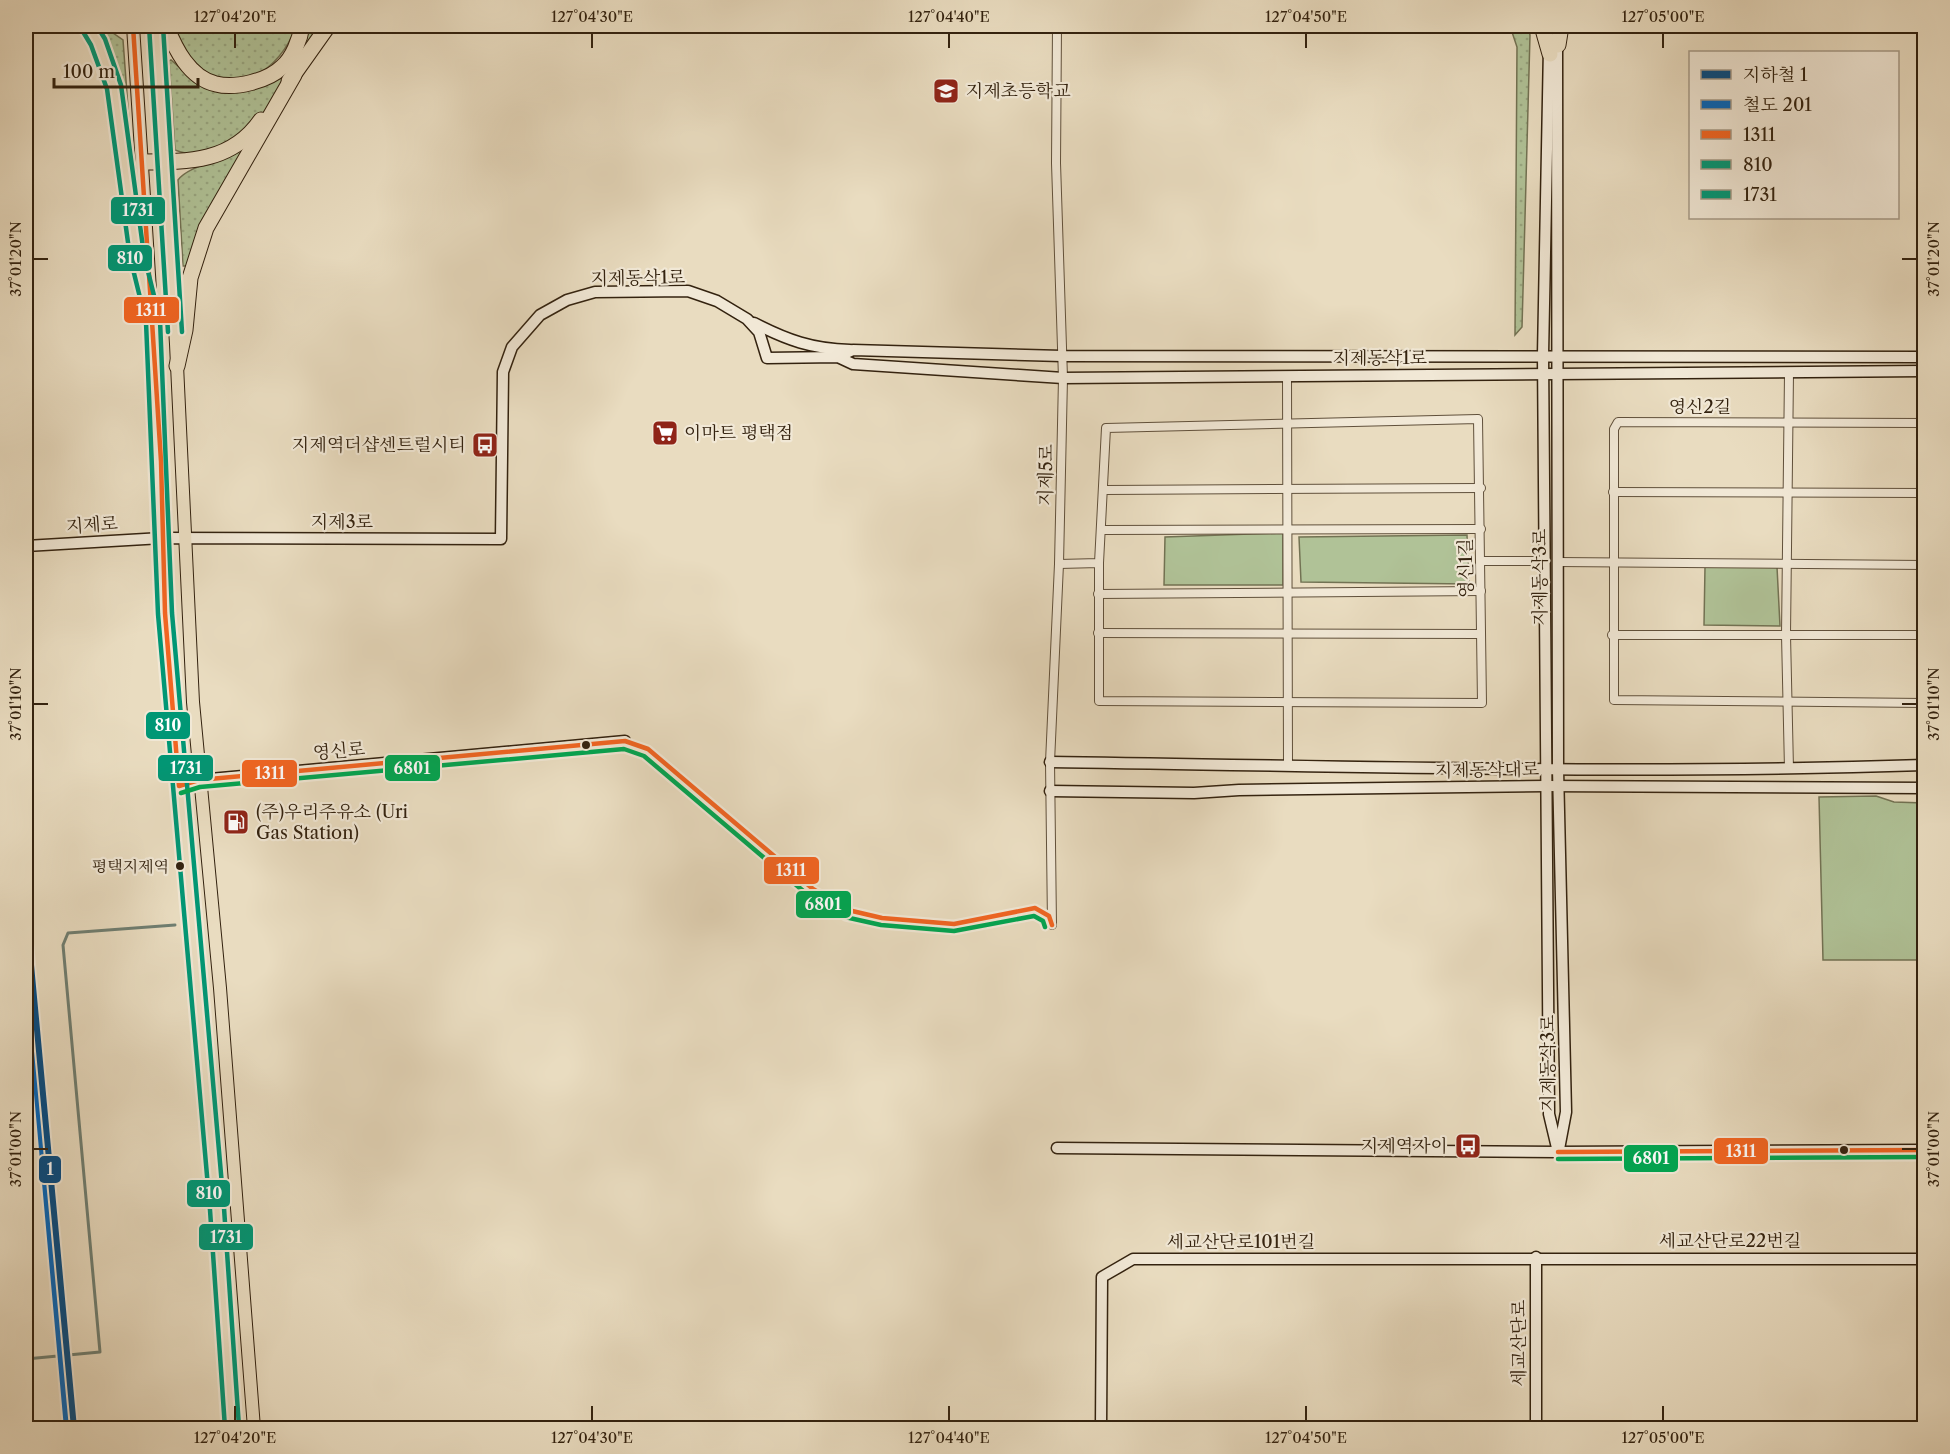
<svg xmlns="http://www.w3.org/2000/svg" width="1950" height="1454" viewBox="0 0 1950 1454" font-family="'Libre Caslon Text','Noto Serif KR',serif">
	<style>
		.grass { fill: url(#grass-dots); stroke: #727253; stroke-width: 1.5 }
		.park { fill: #b0c297; stroke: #727253; stroke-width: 1.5 }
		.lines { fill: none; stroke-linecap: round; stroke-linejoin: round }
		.stream { stroke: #6f7e71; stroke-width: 3 }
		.street-casing { stroke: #60503b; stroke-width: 10 }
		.secondary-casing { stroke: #33220f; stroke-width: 13 }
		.primary-casing { stroke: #33220f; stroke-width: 14 }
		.highway-casing { stroke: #33220f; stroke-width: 17 }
		.street { stroke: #f1e8d6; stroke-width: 8 }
		.secondary { stroke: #f1e8d6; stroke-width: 10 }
		.primary { stroke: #e9dcc0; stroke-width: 12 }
		.highway { stroke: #e9dcc0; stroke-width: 15 }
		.rail { stroke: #33220f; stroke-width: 3; stroke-dasharray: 10 10; stroke-linecap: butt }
		.bus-1-casing { stroke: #f1e8d6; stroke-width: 9 }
		.bus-2-casing { stroke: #f1e8d6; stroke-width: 9 }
		.bus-3-casing { stroke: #f1e8d6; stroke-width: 9 }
		.bus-4-casing { stroke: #f1e8d6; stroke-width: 9 }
		.bus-1 { stroke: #f26522; stroke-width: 4.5 }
		.bus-2 { stroke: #009775; stroke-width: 4.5 }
		.bus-3 { stroke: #009775; stroke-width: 4.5 }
		.bus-4 { stroke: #00a651; stroke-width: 4.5 }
		.rail-1-casing { stroke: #f1e8d6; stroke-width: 10 }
		.rail-1 { stroke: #0065bd; stroke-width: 6 }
		.metro-1-casing { stroke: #f1e8d6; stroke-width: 10 }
		.metro-1 { stroke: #004a85; stroke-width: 6 }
		.ticks { fill: none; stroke: #33220f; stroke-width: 2 }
		.bus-dot { fill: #33220f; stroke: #f1e8d6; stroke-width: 2 }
		.labels { text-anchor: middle; stroke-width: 4.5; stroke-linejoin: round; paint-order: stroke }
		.bus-label { font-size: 16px; fill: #33220f; stroke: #f1e8d6; text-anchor: end }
		.poi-label { font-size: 18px; fill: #33220f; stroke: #f1e8d6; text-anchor: start }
		.street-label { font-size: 18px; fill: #33220f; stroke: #f1e8d6 }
		.line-badge { stroke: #f1e8d6; stroke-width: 2 }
		.badge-label { font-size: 16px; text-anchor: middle; font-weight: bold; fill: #fff }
		.neatline { fill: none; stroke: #33220f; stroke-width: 2 }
		.ticks-label { font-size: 15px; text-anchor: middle; fill: #33220f }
	</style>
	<defs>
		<pattern id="grass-dots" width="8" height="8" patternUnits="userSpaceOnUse" patternTransform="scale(1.5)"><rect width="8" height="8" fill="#b0c297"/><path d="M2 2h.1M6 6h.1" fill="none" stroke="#98a681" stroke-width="1.8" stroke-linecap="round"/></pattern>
	</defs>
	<rect width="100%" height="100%" fill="#e9dcc0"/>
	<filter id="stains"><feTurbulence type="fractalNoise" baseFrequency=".00333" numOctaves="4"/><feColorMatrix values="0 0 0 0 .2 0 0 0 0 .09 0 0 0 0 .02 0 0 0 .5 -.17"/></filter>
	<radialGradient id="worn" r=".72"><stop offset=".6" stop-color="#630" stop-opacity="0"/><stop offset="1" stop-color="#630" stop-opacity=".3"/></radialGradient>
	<g class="grass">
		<path d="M174 26H296C281 71 231 104 194 61 183 49 177 42 174 26Z"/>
		<path d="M306 26H321C292 70 241 176 175 150L169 61 171 60 194 80 264 83Z"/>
		<path d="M1510 26H1528L1530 35 1522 327 1515 335 1517 47Z"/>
		<path d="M99 31H110L123 40 133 175Z"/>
		<path d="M245 146 187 266H183L178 180C189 165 226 160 245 146Z"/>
	</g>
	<g class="park">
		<path d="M1283 533V585H1164L1165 537Z"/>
		<path d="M1467 535 1469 584 1301 582 1299 537Z"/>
		<path d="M1705 567H1777L1780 626 1704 625Z"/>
		<path d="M1876 796 1894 802 1924 803V960H1823L1819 797Z"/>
	</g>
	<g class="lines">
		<path class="stream" d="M26 1359 100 1352 63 945 68 933 175 925"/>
		<defs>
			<g id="street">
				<path d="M1287 376 1288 766"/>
				<path d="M1924 423 1618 422 1614 429V700L1924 703"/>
				<path d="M1104 490 1481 488"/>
				<path d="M1613 492 1924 493"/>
				<path d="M1101 530 1481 529"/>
				<path d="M1481 561H1543"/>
				<path d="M1557 562 1924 565"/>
				<path d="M1059 564 1099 563V701L1482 703 1478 419 1106 428 1099 563"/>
				<path d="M1098 594 1481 591"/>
				<path d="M1098 633 1481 634"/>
				<path d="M1612 635H1924"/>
				<path d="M1789 769 1786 635 1789 373"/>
				<path d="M1052 925 1050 762 1059 564 1063 378 1056 163 1057 26"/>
			</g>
			<g id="secondary">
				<path d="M1557 40 1558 769 1566 1112 1559 1149"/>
				<path d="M1549 47 1543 355 1549 1114 1558 1152"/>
				<path d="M754 323C787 340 812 349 850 350"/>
				<path d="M838 357 853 350 1062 356 1924 357"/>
				<path d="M26 546 162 538 501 539 503 372 512 347 540 315 567 300 595 292 688 291 717 301 747 319 759 332 767 358 838 357 853 364 1063 378 1924 371"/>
				<path d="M1050 762C1341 766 1633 775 1924 765"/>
				<path d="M179 786 199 780 625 741"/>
				<path d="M1050 791 1194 793 1239 790 1545 786 1924 788"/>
				<path d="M1057 1148 1558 1152 1924 1150"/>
				<path d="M1536 1257V1428"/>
				<path d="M1101 1428 1102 1277 1133 1259H1924"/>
			</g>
			<g id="primary">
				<path d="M133 26 161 461 165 613 217 1209 232 1428"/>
				<path d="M156 26 176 344 193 702 220 988 254 1428"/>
			</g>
			<g id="highway">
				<path d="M88 26C124 81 122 149 130 213 135 250 144 285 153 321"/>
				<path d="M166 26C175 48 189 78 216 84 235 89 268 81 282 67 293 58 300 39 302 26"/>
				<path d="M1542 26 1550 54"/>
				<path d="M1558 45 1561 26"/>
				<path d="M289 81 328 26"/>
				<path d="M143 162C189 162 232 162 261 120"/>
				<path d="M177 366 185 330 190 278 206 228 294 75"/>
			</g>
		</defs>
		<use href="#street" class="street-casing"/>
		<use href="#secondary" class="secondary-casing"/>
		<use href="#primary" class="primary-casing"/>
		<use href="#highway" class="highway-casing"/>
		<use href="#street" class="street"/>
		<use href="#secondary" class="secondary"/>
		<use href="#primary" class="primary"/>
		<use href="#highway" class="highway"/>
		<path class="rail" d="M26 1322 33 1428"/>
		<defs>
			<g id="bus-1">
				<path d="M133 26 161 461 165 613 179 786 199 780 625 741 648 749 813 889 848 910 882 918 954 924 1035 908 1049 916 1052 925"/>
				<path d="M1558 1152 1924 1150"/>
			</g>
			<g id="bus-2">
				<path d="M149 26 168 332"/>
				<path d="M82 30 91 45 107 89 130 257 146 322 158 614 210 1210 225 1428"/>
			</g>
			<g id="bus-3">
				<path d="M97 26 105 39 121 85 144 255 160 320 172 613 224 1208 239 1427"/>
				<path d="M163 26 182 332"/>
			</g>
			<g id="bus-4">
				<path d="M181 793 200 787 624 749 644 756 808 895 845 917 881 925 954 931 1034 916 1043 921 1045 927"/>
				<path d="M1558 1159 1924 1157"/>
			</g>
		</defs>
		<use href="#bus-1" class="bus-1-casing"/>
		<use href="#bus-2" class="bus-2-casing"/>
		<use href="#bus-3" class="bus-3-casing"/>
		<use href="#bus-4" class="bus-4-casing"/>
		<use href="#bus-1" class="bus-1"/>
		<use href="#bus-2" class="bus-2"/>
		<use href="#bus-3" class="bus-3"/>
		<use href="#bus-4" class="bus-4"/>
		<defs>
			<path id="rail-1" d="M26 971 67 1428"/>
		</defs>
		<use href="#rail-1" class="rail-1-casing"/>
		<use href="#rail-1" class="rail-1"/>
		<defs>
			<path id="metro-1" d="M26 911 74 1428"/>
		</defs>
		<use href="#metro-1" class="metro-1-casing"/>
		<use href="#metro-1" class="metro-1"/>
	</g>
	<path class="ticks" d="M235 33V48M592 33V48M949 33V48M1306 33V48M1663 33V48M33 259H48M1902 259H1917M33 704H48M1902 704H1917M33 1149H48M1902 1149H1917M235 1406V1421M592 1406V1421M949 1406V1421M1306 1406V1421M1663 1406V1421"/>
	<defs>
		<symbol id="school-square" viewBox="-11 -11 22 22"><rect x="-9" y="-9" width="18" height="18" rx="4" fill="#8f2418" stroke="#f1e8d6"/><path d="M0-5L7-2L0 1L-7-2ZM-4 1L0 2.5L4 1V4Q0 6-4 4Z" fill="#fff"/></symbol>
		<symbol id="supermarket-square" viewBox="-11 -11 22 22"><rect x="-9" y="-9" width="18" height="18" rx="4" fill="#8f2418" stroke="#f1e8d6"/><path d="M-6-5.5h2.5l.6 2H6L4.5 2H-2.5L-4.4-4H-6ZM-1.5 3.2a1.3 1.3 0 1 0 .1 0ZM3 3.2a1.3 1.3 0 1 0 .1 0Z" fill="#fff"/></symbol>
		<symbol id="bus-square" viewBox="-11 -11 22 22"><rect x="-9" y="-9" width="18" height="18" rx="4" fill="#8f2418" stroke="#f1e8d6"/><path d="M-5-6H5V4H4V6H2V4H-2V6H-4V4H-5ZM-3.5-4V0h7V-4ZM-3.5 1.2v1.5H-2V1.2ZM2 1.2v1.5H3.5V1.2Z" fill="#fff"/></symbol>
		<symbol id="fuel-square" viewBox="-11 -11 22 22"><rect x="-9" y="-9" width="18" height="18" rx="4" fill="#8f2418" stroke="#f1e8d6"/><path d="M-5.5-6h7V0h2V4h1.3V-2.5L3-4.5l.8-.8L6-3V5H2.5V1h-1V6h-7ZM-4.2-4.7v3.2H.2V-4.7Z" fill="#fff"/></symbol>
	</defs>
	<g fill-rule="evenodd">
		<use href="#school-square" x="931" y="76" width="30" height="30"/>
		<use href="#supermarket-square" x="650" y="418" width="30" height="30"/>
		<use href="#bus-square" x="470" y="430" width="30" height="30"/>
		<use href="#fuel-square" x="221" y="807" width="30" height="30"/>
		<use href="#bus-square" x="1453" y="1131" width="30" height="30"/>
	</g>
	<g class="bus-dot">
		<circle cx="586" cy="745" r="5"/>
		<circle cx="180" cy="866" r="5"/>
		<circle cx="1844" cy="1150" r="5"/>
	</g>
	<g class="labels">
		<g class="bus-label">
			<text x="169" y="872">평택지제역</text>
		</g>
		<g class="poi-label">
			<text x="966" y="97">지제초등학교</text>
			<text x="684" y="439">이마트 평택점</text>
			<text x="466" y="451" text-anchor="end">지제역더샵센트럴시티</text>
			<text x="256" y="818">(주)우리주유소 (Uri<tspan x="256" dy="21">Gas Station)</tspan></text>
			<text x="1448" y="1152" text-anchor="end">지제역자이</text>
		</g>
		<g class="street-label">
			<text transform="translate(638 278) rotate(-1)" y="6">지제동삭1로</text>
			<text x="1380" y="364">지제동삭1로</text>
			<text x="1700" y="413">영신2길</text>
			<text transform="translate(1046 475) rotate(-89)" y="6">지제5로</text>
			<text x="342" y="528">지제3로</text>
			<text transform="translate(92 525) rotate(-4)" y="6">지제로</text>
			<text transform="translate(1466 568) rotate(-91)" y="6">영신1길</text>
			<text transform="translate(1540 577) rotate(-90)" y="6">지제동삭3로</text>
			<text transform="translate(339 751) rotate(-5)" y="6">영신로</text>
			<text transform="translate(1487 770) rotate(-1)" y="6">지제동삭대로</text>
			<text transform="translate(1548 1063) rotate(-90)" y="6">지제동삭3로</text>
			<text x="1730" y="1247">세교산단로22번길</text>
			<text x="1241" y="1248">세교산단로101번길</text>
			<text transform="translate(1519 1343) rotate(-90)" y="6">세교산단로</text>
		</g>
	</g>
	<g class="line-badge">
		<rect x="110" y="196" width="56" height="29" rx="6" fill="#009775"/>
		<rect x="107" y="244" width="46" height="28" rx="6" fill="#009775"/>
		<rect x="123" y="296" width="57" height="28" rx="6" fill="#f26522"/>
		<rect x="145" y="711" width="46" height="29" rx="6" fill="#009775"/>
		<rect x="157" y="754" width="57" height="28" rx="6" fill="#009775"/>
		<rect x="384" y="754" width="57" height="28" rx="6" fill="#00a651"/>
		<rect x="241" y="759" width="57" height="29" rx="6" fill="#f26522"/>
		<rect x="763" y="856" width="57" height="29" rx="6" fill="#f26522"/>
		<rect x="795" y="890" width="57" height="29" rx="6" fill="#00a651"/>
		<rect x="1713" y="1137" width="56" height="28" rx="6" fill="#f26522"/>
		<rect x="1623" y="1144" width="56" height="29" rx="6" fill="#00a651"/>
		<rect x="38" y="1155" width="24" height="29" rx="6" fill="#004a85"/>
		<rect x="186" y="1179" width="45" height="29" rx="6" fill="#009775"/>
		<rect x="198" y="1223" width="56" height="28" rx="6" fill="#009775"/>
	</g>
	<g class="badge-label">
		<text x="138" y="216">1731</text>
		<text x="130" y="264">810</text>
		<text x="151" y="316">1311</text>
		<text x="168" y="731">810</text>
		<text x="186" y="774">1731</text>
		<text x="412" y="774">6801</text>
		<text x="270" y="779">1311</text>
		<text x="791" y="876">1311</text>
		<text x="823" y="910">6801</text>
		<text x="1741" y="1157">1311</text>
		<text x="1651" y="1164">6801</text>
		<text x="50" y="1175">1</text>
		<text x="209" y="1199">810</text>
		<text x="226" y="1243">1731</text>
	</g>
	<rect width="1950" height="1454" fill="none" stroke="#e9dcc0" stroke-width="66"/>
	<rect x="1689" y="51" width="210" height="168" fill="#f1e8d6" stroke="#a59986" stroke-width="1.5"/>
	<rect x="1701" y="70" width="30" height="9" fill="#004a85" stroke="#a59986" stroke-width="1.5"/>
	<text x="1743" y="81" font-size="18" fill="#33220f">지하철 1</text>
	<rect x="1701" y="100" width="30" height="9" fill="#0065bd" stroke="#a59986" stroke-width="1.5"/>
	<text x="1743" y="111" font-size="18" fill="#33220f">철도 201</text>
	<rect x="1701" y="130" width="30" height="9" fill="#f26522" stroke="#a59986" stroke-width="1.5"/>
	<text x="1743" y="141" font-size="18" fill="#33220f">1311</text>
	<rect x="1701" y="160" width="30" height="9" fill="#009775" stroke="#a59986" stroke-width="1.5"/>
	<text x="1743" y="171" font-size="18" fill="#33220f">810</text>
	<rect x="1701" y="190" width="30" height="9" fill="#009775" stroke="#a59986" stroke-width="1.5"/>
	<text x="1743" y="201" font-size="18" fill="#33220f">1731</text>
	<path d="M54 78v9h144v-9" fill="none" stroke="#33220f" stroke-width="3"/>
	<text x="63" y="78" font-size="18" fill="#33220f" stroke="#f1e8d6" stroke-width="4.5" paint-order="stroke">100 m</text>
	<rect x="33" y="33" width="1884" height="1388" class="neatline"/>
	<g class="ticks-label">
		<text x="235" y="22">127°04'20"E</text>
		<text x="592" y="22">127°04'30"E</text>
		<text x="949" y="22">127°04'40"E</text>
		<text x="1306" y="22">127°04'50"E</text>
		<text x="1663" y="22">127°05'00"E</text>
		<text transform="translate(16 259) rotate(-90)" y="5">37°01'20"N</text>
		<text transform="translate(1934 259) rotate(-90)" y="5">37°01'20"N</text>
		<text transform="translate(16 704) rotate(-90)" y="5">37°01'10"N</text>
		<text transform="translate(1934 704) rotate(-90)" y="5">37°01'10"N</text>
		<text transform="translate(16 1149) rotate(-90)" y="5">37°01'00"N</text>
		<text transform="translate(1934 1149) rotate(-90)" y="5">37°01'00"N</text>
		<text x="235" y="1443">127°04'20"E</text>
		<text x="592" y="1443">127°04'30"E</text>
		<text x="949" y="1443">127°04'40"E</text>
		<text x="1306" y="1443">127°04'50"E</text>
		<text x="1663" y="1443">127°05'00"E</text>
	</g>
	<rect width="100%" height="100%" filter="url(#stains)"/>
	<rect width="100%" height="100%" fill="url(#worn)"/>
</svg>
